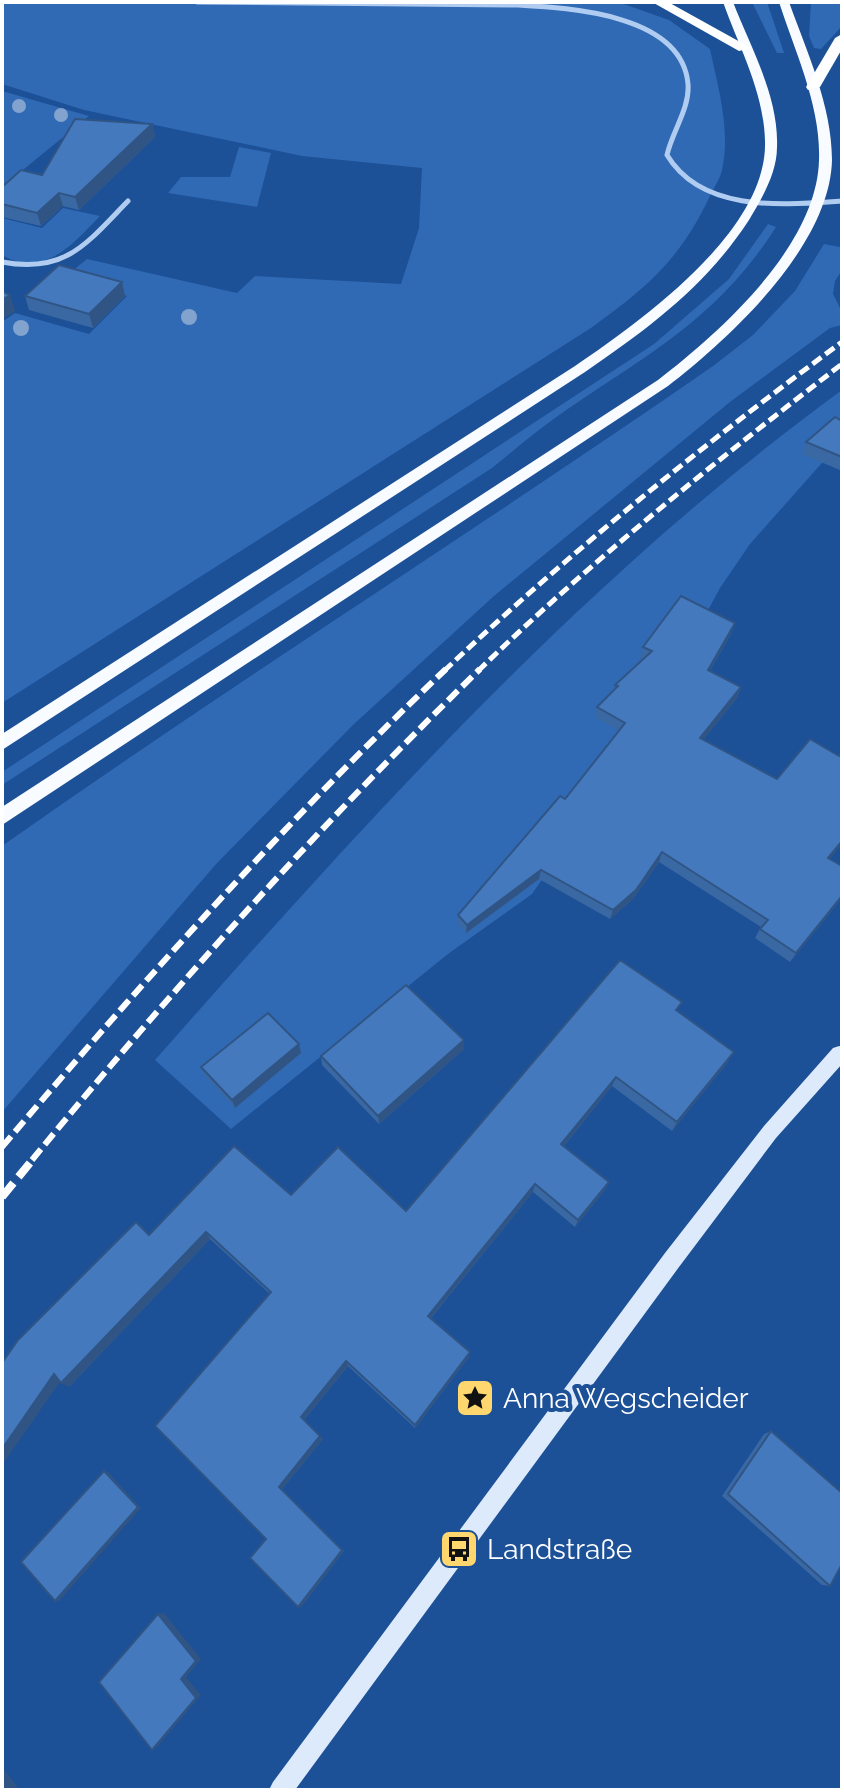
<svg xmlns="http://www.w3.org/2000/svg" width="844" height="1792" viewBox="0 0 844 1792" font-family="Raleway,sans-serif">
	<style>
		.green { fill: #306ab4 }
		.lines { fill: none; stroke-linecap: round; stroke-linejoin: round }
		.street { stroke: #b0ccf0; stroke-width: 5 }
		.secondary { fill: #ddeafb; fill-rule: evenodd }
		.primary { fill: #f8fbff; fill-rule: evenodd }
		.highway { fill: #fff; fill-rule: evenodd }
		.rail-far2 { stroke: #fff; stroke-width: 5; stroke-dasharray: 11 5; stroke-linecap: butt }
		.rail-far1 { stroke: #fff; stroke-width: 6; stroke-dasharray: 14 6; stroke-linecap: butt }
		.rail { stroke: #fff; stroke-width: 8; stroke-dasharray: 18 8; stroke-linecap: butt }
		.tree { fill: #82a3ce }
		.wall { fill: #3a68a3 }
		.shaded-wall { fill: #305585 }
		.building { fill: #4479be; stroke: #305585; stroke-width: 2 }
		.labels { text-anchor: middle; stroke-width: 8; stroke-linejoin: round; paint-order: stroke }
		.near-poi-label { font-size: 28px; fill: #fff; stroke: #1c5097; text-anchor: start }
	</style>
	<rect width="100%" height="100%" fill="#1c5097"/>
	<g class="green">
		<path d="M2 2H618L669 20 710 49C718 87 731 131 722 170 720 179 713 189 709 198 679 261 646 288 591 328L2 703V322L15 313 89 334 127 296 65 277 87 259 237 293 255 276 401 284 419 228 422 168 302 156 84 110 2 84Z"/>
		<path d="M752 2H767L784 53H777Z"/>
		<path d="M811 2H842V26L821 49 814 48 809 36Z"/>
		<path d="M2 91 89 116 2 187Z"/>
		<path d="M239 147 271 153 257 207 168 193 181 177H230Z"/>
		<path d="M63 208 100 216C73 244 44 279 2 255V218L42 228Z"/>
		<path d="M768 224 776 227C716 322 643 356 555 418 534 433 513 451 492 468L2 785V772L654 344 729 279Z"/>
		<path d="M842 243V270L835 281 833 294 842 312V325L830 328 730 402 494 596 353 725 217 863 2 1112V846C236 681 478 529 713 366L753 335 795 291 824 244 840 247Z"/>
		<path d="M842 390V448L837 446 750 544 720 588 634 747 532 894 448 954 231 1129 155 1060C367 820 582 580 842 390Z"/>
	</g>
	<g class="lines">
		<g class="street">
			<path d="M197 2 517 5C570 8 682 14 688 84 690 108 672 132 667 155 702 213 783 205 842 201"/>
			<path d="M2 262C66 274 87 243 128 201"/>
		</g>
		<path class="secondary" d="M839 1046 842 1047V1064L776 1138 679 1267 295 1790H269L273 1782 665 1253 764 1126 833 1048Z"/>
		<g class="primary">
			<path d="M723 2H733C751 48 779 97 777 147 777 173 762 198 749 220 706 286 649 328 585 372L2 750V734L575 366C641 321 768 231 765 141 764 92 739 47 723 2Z"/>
			<path d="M779 2H789C807 52 832 106 832 160 830 246 730 338 668 386L2 825V807L658 380C720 332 817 246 819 160 821 106 795 52 779 2Z"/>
		</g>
		<g class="highway">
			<path d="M652 2H668L751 48 739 51Z"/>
			<path d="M842 34V49L820 87 808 90 806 87 835 38Z"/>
		</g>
		<g class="rail-far2">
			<path d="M444 671C570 552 703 445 842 342"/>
			<path d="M478 671C592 560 716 461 842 364"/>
		</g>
		<g class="rail-far1">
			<path d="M2 1147C143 981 288 819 446 669"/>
			<path d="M32 1160C173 988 321 824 480 669"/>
		</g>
		<path class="rail" d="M2 1197 34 1158"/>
	</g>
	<g class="tree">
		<circle cx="19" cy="106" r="7"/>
		<circle cx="61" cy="115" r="7"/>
		<circle cx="189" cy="317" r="8"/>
		<circle cx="21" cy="328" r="8"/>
	</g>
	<g class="wall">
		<path d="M152 124 155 137 79 210 63 206 41 226 2 217V187L42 175Z"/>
		<path d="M122 282 125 296 93 328 29 310 25 296Z"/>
		<path d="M842 421V471L802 454 806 442Z"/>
		<path d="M735 623 731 634 710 671 741 687 737 698 703 740 830 859 842 866V898L790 962 755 938 761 927 659 862 633 899 610 919 539 879 466 933 458 924V915L565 799 619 731 595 717 597 707 614 690 615 685 643 659 640 658 643 647Z"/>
		<path d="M678 1011 728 1062 672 1131 612 1086 564 1146 605 1190 575 1227 533 1192 431 1318 469 1357 415 1428 348 1366 304 1420 323 1439 282 1489 344 1551 301 1607H298L266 1539 270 1294 210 1239 69 1387 149 1235 291 1195 406 1211Z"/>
		<path d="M299 1044 301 1053 235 1108 205 1076 201 1067Z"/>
		<path d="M464 1049 379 1124 322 1065 321 1056Z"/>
		<path d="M771 1431 830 1586 822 1585 722 1496 764 1434Z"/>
	</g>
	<g class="shaded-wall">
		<path d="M152 124 155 137 79 210 75 197Z"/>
		<path d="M59 193 63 206 41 226 37 213Z"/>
		<path d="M122 282 125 296 93 328 89 314Z"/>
		<path d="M10 295 15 311 2 320V300Z"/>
		<path d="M735 623 731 634 704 681 708 670Z"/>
		<path d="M741 687 737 698 696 749 700 738Z"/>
		<path d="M842 841V844L823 868 828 858Z"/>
		<path d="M662 852 659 862 633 899 610 919 613 910Z"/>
		<path d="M541 870 539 879 466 933 467 925Z"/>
		<path d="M842 896V898L790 962 796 953Z"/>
		<path d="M464 1040V1049L379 1124 378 1116Z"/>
		<path d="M299 1044 301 1053 235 1108 232 1100Z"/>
		<path d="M734 1052 728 1062 672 1131 677 1122Z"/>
		<path d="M616 1077 612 1086 558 1153 561 1144Z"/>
		<path d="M609 1182 605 1190 575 1227 578 1220Z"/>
		<path d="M535 1184 533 1192 428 1321V1316Z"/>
		<path d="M206 1232 210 1239 69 1387 61 1383Z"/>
		<path d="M470 1352 469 1357 415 1428V1425Z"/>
		<path d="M346 1361 348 1366 303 1421 301 1417Z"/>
		<path d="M54 1374 62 1379 2 1465V1449Z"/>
		<path d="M320 1436 323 1439 282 1489 344 1551 301 1607H298L279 1487Z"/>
		<path d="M104 1471 108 1472 141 1508 59 1601H55Z"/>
		<path d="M164 1613 201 1659 186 1677 201 1695 158 1746 152 1750 181 1679 158 1614Z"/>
		<path d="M2 1767 20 1790H2Z"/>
	</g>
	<g class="building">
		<path d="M75 119 152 124 75 197 59 193 37 213 2 204V187L21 170 42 175Z"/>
		<path d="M59 265 122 282 89 314 25 296Z"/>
		<path d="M2 291 10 295 2 300Z"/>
		<path d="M835 417 842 421V457L806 442Z"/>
		<path d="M681 596 735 623 708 670 741 687 700 738 777 779 810 739 839 756 842 751V841L828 858 842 866V896L796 953 760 929 768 920 662 852 636 890 613 910 541 870 467 925 458 915 560 796 565 799 625 723 597 707 618 686 615 685 652 651 643 647Z"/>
		<path d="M620 960 682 1002 676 1010 734 1052 677 1122 616 1077 561 1144 609 1182 578 1220 535 1184 428 1316 470 1352 415 1425 346 1361 301 1417 320 1436 279 1487 342 1550 298 1607 250 1558 266 1539 155 1426 271 1292 206 1232 61 1383 54 1374 2 1449V1363L18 1340 136 1222 149 1235 234 1146 291 1195 338 1147 406 1211Z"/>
		<path d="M406 985 464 1040 378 1116 321 1056Z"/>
		<path d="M268 1013 299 1044 232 1100 201 1067Z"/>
		<path d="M771 1431 842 1493V1564L830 1586 728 1494Z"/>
		<path d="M104 1471 138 1507 55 1601 21 1562Z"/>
		<path d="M158 1614 196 1661 181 1679 196 1698 152 1750 99 1682Z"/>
	</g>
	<defs>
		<symbol id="sight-square" viewBox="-11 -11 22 22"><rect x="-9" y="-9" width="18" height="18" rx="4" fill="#ffd76e" stroke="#1c5097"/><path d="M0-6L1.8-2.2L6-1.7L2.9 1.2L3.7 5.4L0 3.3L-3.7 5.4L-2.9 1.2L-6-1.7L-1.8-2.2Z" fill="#111"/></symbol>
		<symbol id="bus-square" viewBox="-11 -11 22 22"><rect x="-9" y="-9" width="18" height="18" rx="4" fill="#ffd76e" stroke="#1c5097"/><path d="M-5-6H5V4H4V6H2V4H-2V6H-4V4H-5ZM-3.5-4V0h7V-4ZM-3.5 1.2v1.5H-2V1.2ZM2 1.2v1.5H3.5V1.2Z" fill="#111"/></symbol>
	</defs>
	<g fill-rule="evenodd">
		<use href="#sight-square" x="453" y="1376" width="44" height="44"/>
		<use href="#bus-square" x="437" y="1527" width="44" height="44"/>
	</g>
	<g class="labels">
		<g class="near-poi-label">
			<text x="503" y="1408">Anna Wegscheider</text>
			<text x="487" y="1559">Landstraße</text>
		</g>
	</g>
	<rect width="844" height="1792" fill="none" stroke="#ffffff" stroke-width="8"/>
</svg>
